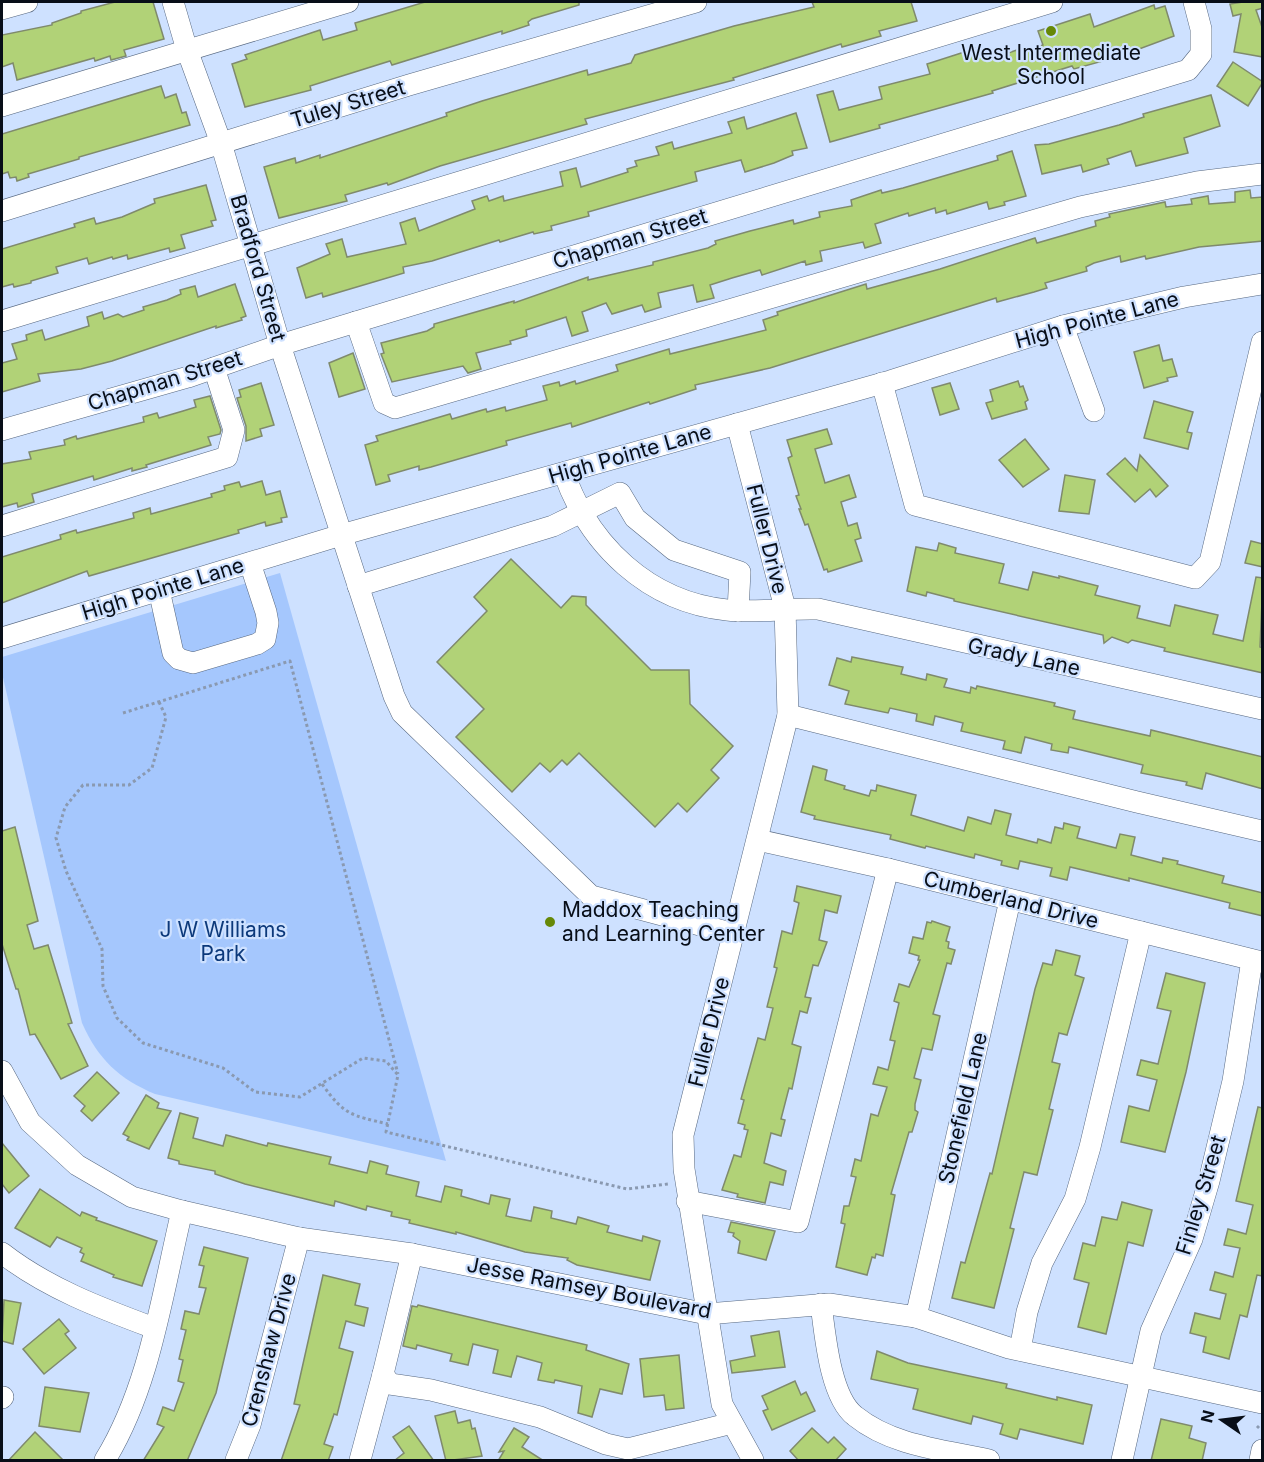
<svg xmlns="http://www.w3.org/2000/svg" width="1264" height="1462" viewBox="0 0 1264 1462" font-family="Inter,sans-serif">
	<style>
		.green { fill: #a5c7fd }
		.building { fill: #b1d277; stroke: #7f8a6c; stroke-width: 1.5 }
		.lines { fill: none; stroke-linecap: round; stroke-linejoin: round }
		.minor-casing { stroke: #576881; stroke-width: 22 }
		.path { stroke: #8a99b0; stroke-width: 3; stroke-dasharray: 3 3; stroke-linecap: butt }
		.minor { stroke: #fff; stroke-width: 21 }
		.poi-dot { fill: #668807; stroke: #cee1ff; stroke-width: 2 }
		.labels { text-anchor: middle; stroke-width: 4.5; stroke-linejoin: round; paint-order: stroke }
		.poi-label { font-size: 21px; fill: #080e18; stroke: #cee1ff }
		.street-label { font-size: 21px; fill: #080e18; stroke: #cee1ff }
		.park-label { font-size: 21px; fill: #0c397b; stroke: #cee1ff }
	</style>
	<rect width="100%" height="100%" fill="#cee1ff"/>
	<path class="green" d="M280 573 446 1161 155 1094C119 1079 98 1059 82 1023L2 673V657Z"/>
	<g class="building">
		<path d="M115 2H153L164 39 124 50 126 56 111 60 110 56 95 61 94 58 17 80 13 63 2 67V35L52 25V23L81 13V11Z"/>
		<path d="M425 2H579V5L532 19 528 22 529 25 502 34V31L392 65 390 61 310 86 311 90 245 107 232 64 247 59 245 55 320 30 323 40 357 30 355 23Z"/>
		<path d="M812 2H911L917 21 879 31 881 36 842 47 841 44 733 78 734 80 585 119 587 124 440 166 388 185 387 183 345 195 347 201 279 218 264 167 295 158 296 163 320 155V158L447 116 446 113 482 101 587 70 588 75 631 63 635 55 734 26 814 7Z"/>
		<path d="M1243 2H1263V8L1256 10 1263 30V57L1234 52 1241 14 1233 16 1230 4Z"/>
		<path d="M1154 5 1155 9 1165 6 1174 36 1139 49V51L1074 69 1072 66 992 91 993 93 879 125 880 128 830 142 817 95 833 91 839 110 882 99 879 87 930 74 927 64 980 47 983 56 1007 50 1008 53 1017 50 1018 53 1043 45 1038 31 1090 14 1094 27Z"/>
		<path d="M1233 62 1263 82 1248 106 1217 86Z"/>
		<path d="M161 86 165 98 176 94 182 113 186 112 190 125 79 157V159L28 174 29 177 17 181 16 177 10 178 8 172 2 174V134Z"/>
		<path d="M1211 95 1220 126 1184 138 1188 153 1136 166 1131 151 1107 159 1109 164 1083 172 1081 165 1042 174 1035 145 1049 144 1119 125 1144 117 1143 114Z"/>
		<path d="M796 113 807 148 792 151 793 155 774 163 745 172 741 160 695 172 697 181 588 212 589 216 551 226 552 230 534 234 533 232 500 242 499 240 432 261 403 267 404 273 323 297 322 293 306 298 297 268 330 254 326 244 342 239 347 257 406 244 400 223 415 218 419 231 475 209 472 201 487 196 489 201 503 196 504 201 563 186 560 172 576 168 581 187 628 172 627 169 637 166 635 161 659 155 656 147 672 142 674 149 732 133 728 122 744 117 747 129Z"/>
		<path d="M1012 151 1026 196 1004 202 1005 205 989 209 987 202 947 214 946 210 936 213 935 208 909 216 908 213 875 224 881 243 865 248 863 242 820 251 822 261 806 265 805 261 762 275 760 270 732 278 710 285 714 298 697 302 693 285 658 293 661 307 645 312 642 305 612 314 606 303 582 312 588 331 572 336 566 317 526 330 527 336 510 341 511 344 476 353 481 369 468 373 463 366 392 382 381 354 384 353 381 343 427 331 434 327V324L514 301V303L588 277V280L653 265V262L708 248 716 244 715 241 750 231 793 220 794 224 820 217 819 212 852 206 851 200 881 190 882 193 903 188 998 160 997 156Z"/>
		<path d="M206 185 216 220 211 221 213 226 181 235 185 248 170 252 169 248 128 259 127 255 113 259 112 257 89 264 87 258 56 267 58 273 31 281V283L14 287 13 284 2 287V249L75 227 74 224 94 218 96 224 122 217 155 203 154 199Z"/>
		<path d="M1250 190 1251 198 1263 197V241L1199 247 1146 259 1145 256 1121 262 1120 256 1094 263 1086 267 1087 271 1045 283 1047 288 1034 292 997 302 996 298 770 368 695 385 696 389 650 404 649 402 572 427 571 423 506 441 507 445 431 467 419 470V466L388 475 390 481 376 485 365 445 378 441 376 436 450 414 452 419 486 409 487 412 505 407 506 411 547 400 543 386 559 382 560 386 575 381 576 384 618 371 616 365 669 349 670 354 766 330 763 320 778 315 777 312 866 284 867 289 940 269 1035 238 1037 243 1096 226 1095 221 1110 217 1109 214 1165 202 1166 207 1192 204 1191 199 1208 196 1209 204 1235 202V192Z"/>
		<path d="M235 284 246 316 241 318 242 320 216 328V326L112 361 81 369 38 374 40 381 2 392V363L17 359 12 344 27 340 26 335 42 330 45 340 89 326 87 317 102 312 104 319 118 314 123 317 144 310 143 307 167 300 181 294 180 290 195 286 198 297Z"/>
		<path d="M1159 345 1163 361 1172 359 1177 376 1167 378 1168 381 1144 388 1134 352Z"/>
		<path d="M353 353 365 389 339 397 329 363Z"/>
		<path d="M1018 381 1020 387 1023 386 1028 400 1025 402 1027 409 992 419 986 403 993 401 990 390Z"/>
		<path d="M261 383 274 425 260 429 262 436 246 441V426L237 398 241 397 239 390Z"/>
		<path d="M950 383 959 409 940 415 932 388Z"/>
		<path d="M210 396 221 430 220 434 208 437 211 445 146 465 147 467 132 471V468L94 480 93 476 32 494 34 502 18 507 17 503 2 507V464L31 459 29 452 65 445 64 440 76 436 77 439 144 422 143 417 157 413 159 418 183 411 196 407 194 400Z"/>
		<path d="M1154 401 1193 412 1187 432 1192 433 1188 449 1144 438Z"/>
		<path d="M827 429 832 444 815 449 825 483 849 475 856 497 841 502 848 526 857 523 861 538 855 540 862 561 828 572 827 569 824 570 808 524 805 525 799 509H801L796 496 799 495 788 458 792 456 787 440Z"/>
		<path d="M1025 439 1049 469 1023 487 999 460Z"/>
		<path d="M1140 455 1168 486 1156 497 1150 489 1135 502 1107 474 1125 458 1137 471Z"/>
		<path d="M1065 475 1095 480 1089 514 1059 511Z"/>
		<path d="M262 481 266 495 280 491 287 517 281 518 282 522 266 526 265 522 238 530 239 533 89 576 87 571 2 603V557L61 539 60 535 76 530 77 533 134 518 133 513 150 508 151 514 212 497 211 494 225 490 224 486 239 482 241 487Z"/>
		<path d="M1251 541 1263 544V567L1245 563Z"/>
		<path d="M939 543 956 548 955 553 1004 564 999 583 1028 590 1033 572 1059 578V576L1098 586 1095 595 1140 606 1137 618 1170 626 1175 605 1218 615 1213 634 1243 641 1256 577 1263 578 1260 647 1263 648V673L1164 651 1165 648 1132 640 1128 643 1112 637 1104 643 1103 635 954 601V599L927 592 926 596 907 591 916 547 937 551Z"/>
		<path d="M511 559 561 608 572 596 586 597V605L651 670H689L690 704 733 746 711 770 719 778 687 812 678 803 655 827 579 753 567 765 562 760 550 772 540 763 512 792 456 737 484 709 437 662 487 611 474 597Z"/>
		<path d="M852 657 903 667 901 674 926 680 927 674 947 679 944 687 970 693 971 687 976 689 977 686 1055 703 1054 706 1075 711 1073 719 1150 736 1151 730 1263 757V789L1206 773 1202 789 1186 785 1187 782 1141 773 1143 765 1069 747 1068 753 1051 750 1052 744 1025 737 1021 753 1003 749 1005 741 961 731 963 723 935 716 933 725 916 721 917 714 890 708 888 713 845 704 849 691 829 685 837 658 851 662Z"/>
		<path d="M813 766 827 770 825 780 845 786 844 789 869 796 871 790 876 791 877 785 916 795 911 815 964 831 968 817 991 824 995 810 1011 814 1006 835 1037 843 1038 839 1051 843 1055 827 1063 829 1064 823 1080 827 1077 838 1116 848 1120 834 1135 837 1131 855 1162 863 1163 858 1178 861 1177 864 1224 876 1222 883 1263 893V916L1229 908 1230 903 1129 878V881L1070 867 1067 880 1050 876 1052 868 1020 861 1018 869 1001 865 1002 861 975 854 974 858 926 846 925 848 890 839 891 835 814 819 815 816 801 812Z"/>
		<path d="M15 827 38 921 27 925 34 949 48 945 72 1023 68 1024 88 1066 61 1079 35 1034 30 1035 18 989H16L2 944V831Z"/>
		<path d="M797 886 841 896 837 913 825 910 819 940 827 942 818 966 813 965 805 997 811 998 807 1013 800 1011 792 1044 801 1047 792 1089 789 1088 781 1119 785 1120 781 1136 771 1133 764 1163 786 1171 783 1185 770 1182 765 1203 737 1197 738 1194 722 1190 734 1155 741 1157 748 1130 744 1129 745 1125 738 1123 744 1100 741 1099 758 1038 765 1040 773 1008 767 1007 777 968 774 967 782 931 792 934 799 903 794 901Z"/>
		<path d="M932 921 950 927 946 941 949 942 948 948 955 950 951 964 947 963 933 1014 940 1016 932 1050 922 1048 914 1078 921 1080 915 1104V1110L918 1112 912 1132H909L891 1194 895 1195 883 1256 876 1254 875 1258 872 1257 867 1275 836 1267 845 1224 841 1223 844 1206H849L856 1177 851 1176 855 1159 861 1161 871 1114 878 1116 887 1087 873 1084 878 1067 888 1070 895 1041 890 1040 899 1003 894 1001 899 984 909 987 920 960H918L919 956 909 953 913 937 923 939 927 922 931 923Z"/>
		<path d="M1056 950 1080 956 1075 975 1084 978 1067 1035 1059 1033 1052 1062 1060 1064 1049 1109 1053 1110 1048 1130 1037 1175 1024 1172 1010 1228 1014 1229 994 1308 952 1298 961 1262 965 1263 990 1173 992 1174 1035 989 1043 963 1052 965Z"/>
		<path d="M1166 973 1205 983 1186 1072 1165 1152 1121 1142 1129 1106 1149 1111 1157 1080 1137 1075 1141 1060 1158 1064 1171 1011 1157 1008Z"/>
		<path d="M97 1072 119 1093 92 1121 81 1111 85 1106 74 1096Z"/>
		<path d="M146 1095 159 1103 157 1108 171 1111 149 1149 127 1140 129 1137 123 1134Z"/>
		<path d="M1258 1107 1263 1108V1276L1257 1275 1247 1317 1240 1315 1229 1359 1203 1352 1206 1337 1190 1333 1195 1313 1220 1319 1226 1294 1210 1290 1215 1272 1233 1277 1240 1248 1224 1245 1228 1229 1246 1234 1253 1205 1236 1201Z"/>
		<path d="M180 1113 198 1118 193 1138 223 1146 226 1135 267 1146 268 1143 331 1157 329 1164 367 1173 370 1161 388 1166 386 1174 419 1182 416 1196 441 1202 445 1186 462 1190 461 1196 489 1204 491 1195 510 1199 506 1216 531 1221 534 1207 552 1211 551 1218 576 1224 578 1217 609 1226 607 1232 642 1241 643 1236 660 1241 650 1280 577 1265 567 1260 568 1258 525 1252 456 1232V1234L409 1223 410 1220 391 1216 392 1212 367 1206 366 1210 335 1201 334 1206 245 1184 215 1174V1171L179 1164V1161L168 1158Z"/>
		<path d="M2 1143 29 1176 9 1193 2 1184Z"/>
		<path d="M40 1189 80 1216 82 1212 97 1218 96 1220 157 1241 142 1286 113 1277 114 1275 81 1261 84 1254 80 1252 82 1248 57 1237 50 1247 15 1228Z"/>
		<path d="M1122 1202 1152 1210 1143 1246 1128 1242 1106 1334 1078 1327 1089 1283 1074 1279 1083 1243 1095 1246 1102 1217 1117 1220Z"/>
		<path d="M731 1222 775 1231 766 1260 738 1253 740 1241 733 1236 734 1233 728 1232Z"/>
		<path d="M204 1247 248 1258 216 1393 187 1461H143L164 1427 157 1424 163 1407 174 1411 184 1383 178 1381 183 1360 179 1359 186 1330 181 1329 185 1311 199 1314 206 1288 199 1287 204 1266 199 1265Z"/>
		<path d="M323 1275 360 1284 355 1305 368 1308 364 1326 346 1321 339 1348 353 1352 337 1415 334 1414 324 1444 333 1447 328 1461H281L300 1405 294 1404Z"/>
		<path d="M4 1300 21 1303 13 1344 2 1341Z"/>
		<path d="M418 1305 587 1345 586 1350 629 1364 622 1394 600 1389 592 1417 578 1413 582 1386 555 1380 554 1383 538 1380 542 1363 517 1356 511 1377 493 1373 498 1350 473 1344 468 1365 450 1361 452 1354 417 1345 416 1349 403 1346 412 1306 417 1307Z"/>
		<path d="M59 1319 69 1331 65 1334 76 1348 44 1374 23 1349Z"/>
		<path d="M779 1331 785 1367 732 1373 730 1361 755 1356 751 1336Z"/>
		<path d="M877 1351 908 1363 1007 1384 1006 1388 1057 1400V1397L1092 1405 1083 1444 1020 1429 1017 1439 1000 1434 1003 1424 973 1416 971 1424 913 1409 918 1389 871 1379Z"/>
		<path d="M679 1355 684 1408 666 1410 664 1395 644 1397 640 1359Z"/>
		<path d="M795 1381 801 1395 806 1392 815 1411 772 1430 763 1411 768 1409 762 1396Z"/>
		<path d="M45 1387 89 1393 80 1432 39 1426Z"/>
		<path d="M455 1411 458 1423 470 1420 472 1429 475 1428 482 1456 446 1461 435 1416Z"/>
		<path d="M1161 1419 1192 1426 1189 1438 1206 1443 1202 1461H1151Z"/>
		<path d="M409 1426 434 1461H394L404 1453 393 1437Z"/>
		<path d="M514 1428 529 1437 522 1447 544 1461H498L504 1451 499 1452Z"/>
		<path d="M812 1428 828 1443 834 1437 846 1449 835 1461H799L790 1451Z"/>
		<path d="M35 1432 64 1461H8Z"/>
	</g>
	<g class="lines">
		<defs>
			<g id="minor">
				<path d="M173 2 187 50 221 143 280 345 394 696 402 713 591 896 734 934"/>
				<path d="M2 9 27 2"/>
				<path d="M2 106 348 2"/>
				<path d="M2 211 409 85 696 2"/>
				<path d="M2 321 1052 2"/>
				<path d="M356 322 384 403 395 408 1080 207 1197 182 1262 174"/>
				<path d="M1063 326 1094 411"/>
				<path d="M882 383 915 505 1195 578 1210 562 1262 342"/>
				<path d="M737 424 785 608 788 715 683 1135 684 1169 722 1404 753 1460"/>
				<path d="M2 430 188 377 280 345 1188 70 1201 54V29L1194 2"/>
				<path d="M564 473C589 545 648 602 727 610 757 613 788 608 818 609L1262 709"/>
				<path d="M2 526 227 457 234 430 214 368"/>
				<path d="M358 586 553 526 620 493 635 518 674 550 740 572 738 611"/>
				<path d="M159 590 173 653 179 659 193 663 257 644 265 639 268 623 266 612 250 563"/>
				<path d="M2 638 341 535 890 381 1063 326 1184 297 1262 284"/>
				<path d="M788 715 1137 802 1262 831"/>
				<path d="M758 840 888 869 1262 962"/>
				<path d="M2 1071 30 1122 77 1165 132 1197 182 1211 299 1238 412 1254 707 1314 829 1304 916 1317 1009 1348 1262 1403"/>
				<path d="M687 1201 798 1222 888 869"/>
				<path d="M2 1253C47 1288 100 1308 154 1328"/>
				<path d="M412 1254 383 1374 390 1384 431 1390 540 1417 606 1444 628 1449 732 1423"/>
				<path d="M821 1304C825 1334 830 1397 855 1416 892 1446 944 1450 989 1460"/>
				<path d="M916 1317 1010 900"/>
				<path d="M1020 1350 1027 1312 1042 1263 1075 1199 1090 1147 1141 932"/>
				<path d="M2 1398 3 1397"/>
				<path d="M105 1460C150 1387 162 1294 182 1211"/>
				<path d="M236 1460 250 1425 299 1238"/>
				<path d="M360 1460 383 1374"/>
				<path d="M1122 1460 1151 1331 1192 1239 1209 1181 1233 1081 1252 960"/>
				<path d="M1260 1460 1262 1450"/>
			</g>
		</defs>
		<use href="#minor" class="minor-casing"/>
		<g class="path">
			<path d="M159 702 166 717 152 768 129 785H83L65 807 56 838 66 871 102 949 103 986 117 1018 143 1043 223 1068 255 1092 300 1097 363 1058 386 1061 398 1075 386 1132 627 1189 668 1184"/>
			<path d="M123 713 290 661 398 1074"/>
			<path d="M322 1084C345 1116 351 1115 388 1124"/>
			<path d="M1257 1428 1259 1426"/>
		</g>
		<use href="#minor" class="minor"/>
	</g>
	<g class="poi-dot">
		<circle cx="1051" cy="31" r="6"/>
		<circle cx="550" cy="922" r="6"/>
	</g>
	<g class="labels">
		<g class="poi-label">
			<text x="1051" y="60">West Intermediate<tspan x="1051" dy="24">School</tspan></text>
			<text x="562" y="917" text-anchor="start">Maddox Teaching<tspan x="562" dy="24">and Learning Center</tspan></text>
		</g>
		<g class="street-label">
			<text transform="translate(348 104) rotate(-17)" y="7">Tuley Street</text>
			<text transform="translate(630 239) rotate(-17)" y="7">Chapman Street</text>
			<text transform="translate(258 268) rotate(74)" y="7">Bradford Street</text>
			<text transform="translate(1097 320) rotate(-15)" y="7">High Pointe Lane</text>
			<text transform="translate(165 381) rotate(-17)" y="7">Chapman Street</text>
			<text transform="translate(630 454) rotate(-16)" y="7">High Pointe Lane</text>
			<text transform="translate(767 539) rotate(76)" y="7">Fuller Drive</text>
			<text transform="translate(163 589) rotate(-17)" y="7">High Pointe Lane</text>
			<text transform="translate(1024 657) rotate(12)" y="7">Grady Lane</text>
			<text transform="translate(1011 900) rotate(14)" y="7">Cumberland Drive</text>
			<text transform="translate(709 1032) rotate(-76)" y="7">Fuller Drive</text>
			<text transform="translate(963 1108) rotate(-77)" y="7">Stonefield Lane</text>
			<text transform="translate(1201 1195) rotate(-73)" y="7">Finley Street</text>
			<text transform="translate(589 1288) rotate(11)" y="7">Jesse Ramsey Boulevard</text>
			<text transform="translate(269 1350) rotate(-75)" y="7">Crenshaw Drive</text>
		</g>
		<g class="park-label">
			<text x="223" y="937">J W Williams<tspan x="223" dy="24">Park</tspan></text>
		</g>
	</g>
	<rect width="1264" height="1462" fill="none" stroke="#080e18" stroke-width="6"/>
	<g transform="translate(1222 1420) rotate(284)" stroke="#cee1ff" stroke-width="4.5" paint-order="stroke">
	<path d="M0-4.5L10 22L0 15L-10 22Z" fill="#080e18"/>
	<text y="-9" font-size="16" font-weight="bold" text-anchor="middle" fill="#080e18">N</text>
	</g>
</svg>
